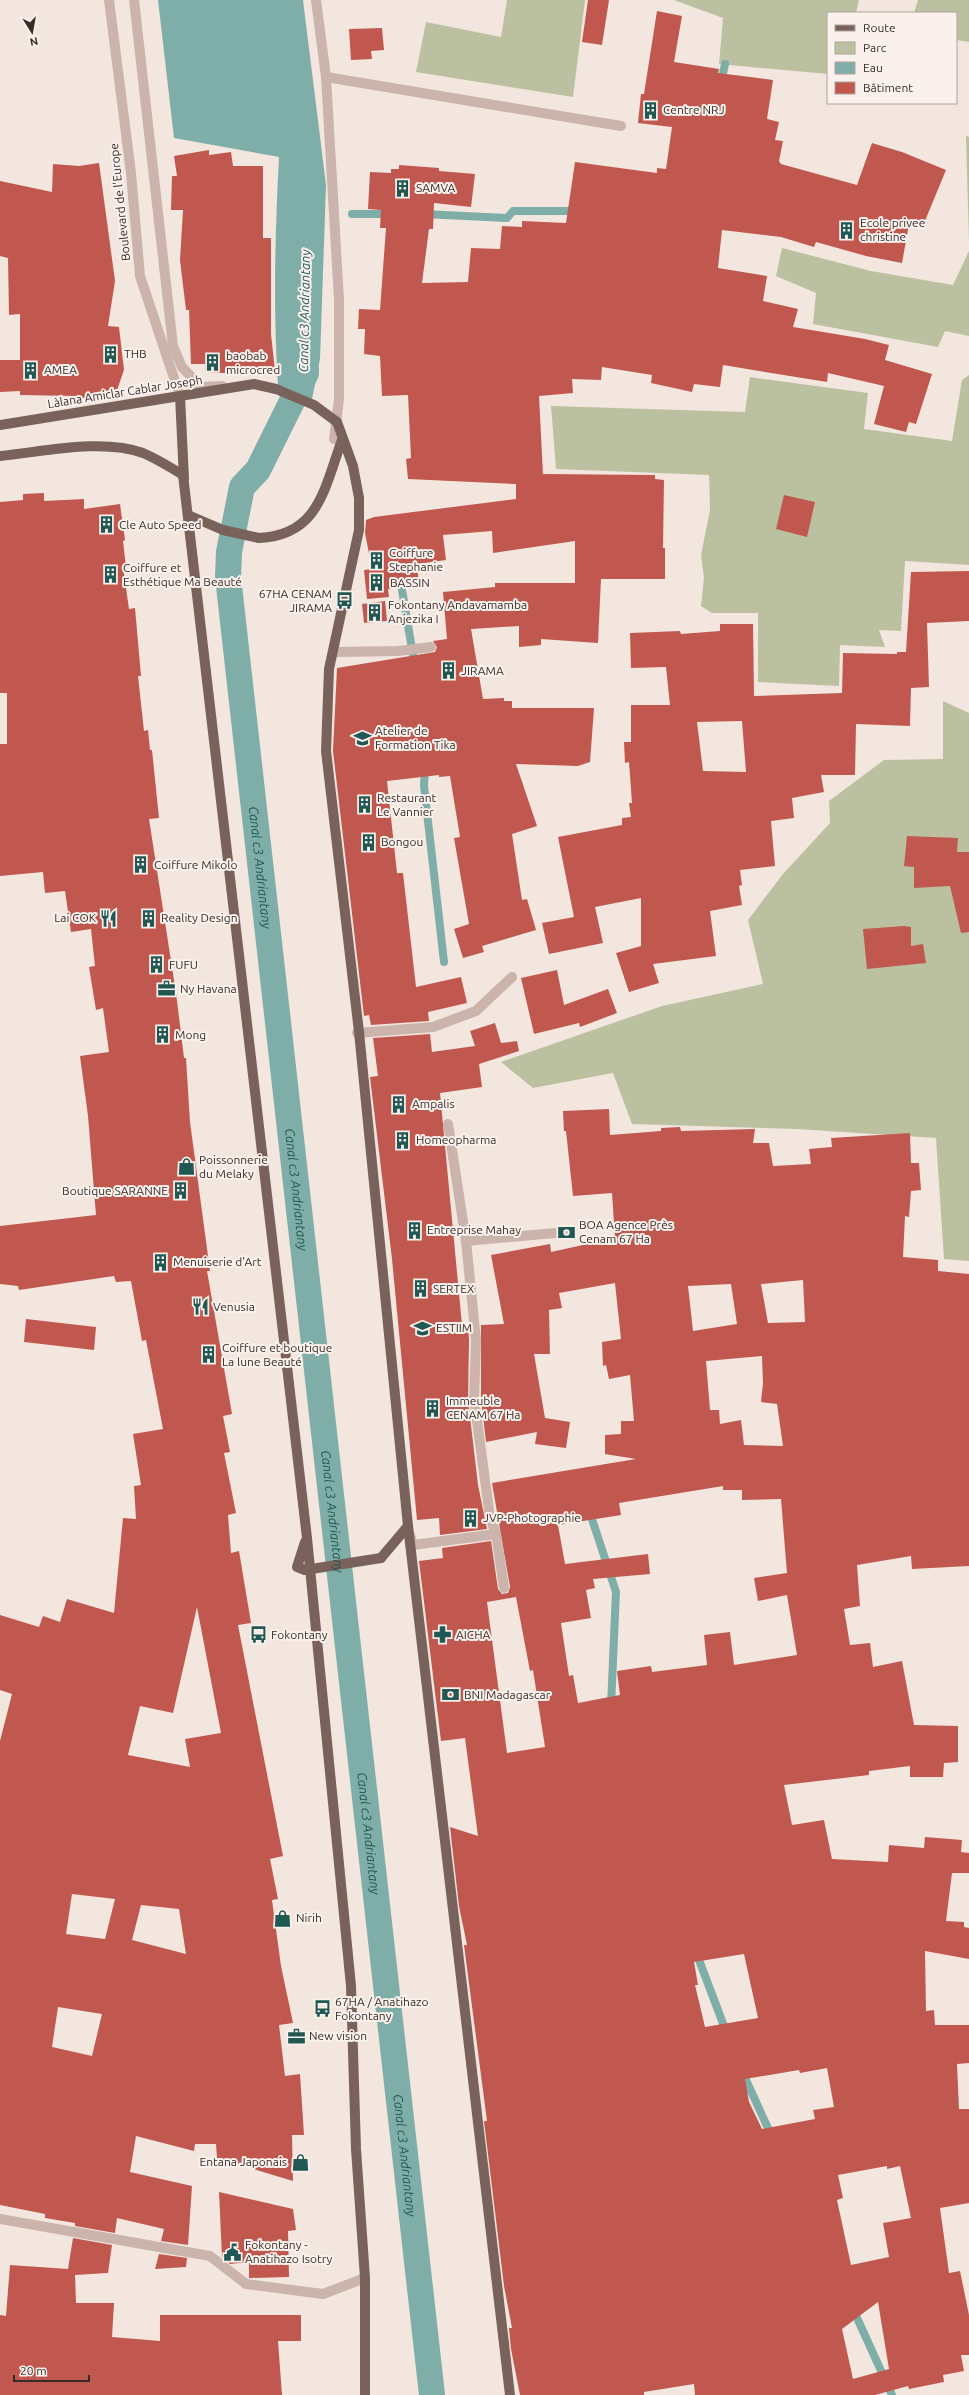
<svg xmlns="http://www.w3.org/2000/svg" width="969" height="2395" viewBox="0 0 969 2395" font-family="Ubuntu,sans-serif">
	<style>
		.green { fill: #bbc1a0 }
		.water { fill: #7faea8 }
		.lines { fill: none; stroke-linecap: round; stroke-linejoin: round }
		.stream { stroke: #7faea8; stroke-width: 8 }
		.canal { stroke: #7faea8; stroke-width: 26 }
		.building { fill: #c1584f; fill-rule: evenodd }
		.minor { stroke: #cab4ab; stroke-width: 10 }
		.major { stroke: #79615c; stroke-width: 10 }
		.major-bridge { stroke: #79615c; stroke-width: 10 }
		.labels { text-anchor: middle; stroke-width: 4; stroke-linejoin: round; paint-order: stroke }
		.poi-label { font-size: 12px; fill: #382c2a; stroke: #faf1ec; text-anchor: start }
		.street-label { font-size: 12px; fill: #382c2a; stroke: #faf1ec }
		.water-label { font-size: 13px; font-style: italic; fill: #215853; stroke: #faf1ec }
	</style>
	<rect width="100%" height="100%" fill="#f2e6df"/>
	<g class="green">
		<path d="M507 0H585L573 97 416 72 426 22 501 37Z"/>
		<path d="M674 0H859L856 13H828V74L719 64 723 18Z"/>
		<path d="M918 0H969V42L956 40V13H914Z"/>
		<path d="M966 136 969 137V243Z"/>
		<path d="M782 248 871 271 953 285 969 251V336L945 331 938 347 813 324 816 293 776 276Z"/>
		<path d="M969 375V565L905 561 901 631 879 630 885 647 840 645 839 686 758 682V613H712L701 606 704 578 701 555 710 510 709 475 556 469 551 406 745 412 750 377 868 393 864 429 952 441 962 380Z"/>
		<path d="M943 701 969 713V1261L944 1259 936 1138 797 1129 632 1124 613 1073 533 1088 501 1062 662 1006 763 984 748 920 783 874 830 823 829 801 884 760 943 759Z"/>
	</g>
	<path class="water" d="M158 0H303L326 185 320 359 311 404 278 385C273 309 275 233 279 157L174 138Z"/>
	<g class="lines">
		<g class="stream">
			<path d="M721 83 725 64"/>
			<path d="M352 214H391"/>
			<path d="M423 214 507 218 513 211H577"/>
			<path d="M400 578 413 655"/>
			<path d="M425 767 424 786 444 962"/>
			<path d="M589 1510 616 1592 611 1706"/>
			<path d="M696 1952 727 2034"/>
			<path d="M741 2069 772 2137"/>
			<path d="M853 2309 892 2395"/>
		</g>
		<path class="canal" id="s1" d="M306 369V373L258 470 242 487 229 552 228 577 432 2395"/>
	</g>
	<g class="building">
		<path d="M588 0H609L602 45 582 42Z"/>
		<path d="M657 11 682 16 674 62 719 69 718 73 773 80 767 119 779 122 775 140 783 141 779 161 781 164 857 185 872 143 902 152 946 170 922 228 909 224 902 263 866 256 816 242 814 247 781 237 722 230 718 268 767 276 763 301 798 309 793 327 865 339 889 345 885 360 932 374 916 424 909 422 906 432 874 424 884 386 828 373 827 382 723 365 720 387 694 384 692 392 651 383 652 375 602 367 601 380 572 379 573 393 539 396 543 474 655 475V479L664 480 663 548H665V579H601L598 643 541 639V645L519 647V626L471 629 483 699 504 698V701H512V708H594L590 762 578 766 516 764 537 826 512 834 522 900 527 899 536 930 482 946 484 952 463 958 454 929 469 924 454 838 460 837 450 776 439 777V775L387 781 397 873H403L416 987 461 977 467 1003 428 1012 429 1021 371 1025 369 1015 364 1016 333 751 337 668 435 652 437 647 433 641 447 639 443 592 495 587V583H575V541L493 553 492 531 443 535 446 560 417 564 419 585 388 589 389 597 367 599 364 570 372 569 365 533 366 520 374 517 516 499V484L408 479 406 459 411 458 408 395 382 396 380 356 364 354 365 329H358L359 309 380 310 386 228H380L381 210 368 209 370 172 391 173V169H399V165L439 168V171L475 174 471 207 434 203 433 229H429L422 283 468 282 471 248 500 249 502 226 522 227V221L566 223 575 162 657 173V168L666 169 672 127 638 123 641 94H644Z"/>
		<path d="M382 28 384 50 371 51 372 59 351 60 349 29Z"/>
		<path d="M209 150V155L231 152 233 166H263V238H271V334L275 371 241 374 205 372V364H191L189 310H186L180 260 183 210H171L172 176H177L174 156Z"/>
		<path d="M99 163 115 281 108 326 119 327 124 370 116 393 100 398H75V396L20 395V391L0 392V360H20V314L9 315 8 258 0 256V181L52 192 53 164 79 166Z"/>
		<path d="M44 493V501L84 499V509L120 504 125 540 123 541 126 567H123L129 609 135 608 141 676H138L144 731 148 730 150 750H152L159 818 149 819 176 993 184 1058H186L190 1122 210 1271H207L232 1414 223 1416 230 1452 224 1453 236 1513 228 1515 231 1553 239 1551 251 1623 238 1625 283 1856 270 1859 278 1899 272 1900 281 1966 293 2023 279 2025 285 2076 300 2074 304 2135H292L293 2181 217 2158 216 2144H195L194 2151 136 2136 130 2172 192 2186 188 2245 161 2241 164 2229 117 2218 115 2233 75 2226V2223L45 2218V2214L0 2205V1741L12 1694 0 1690V1615L39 1627 43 1616 60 1622 67 1599 114 1613 123 1518 136 1519 134 1486 141 1485 133 1434 163 1429 146 1340 142 1341 131 1281 116 1282 114 1276 19 1290 18 1286 0 1284V1226L96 1215 88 1116 80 1056 109 1052 103 1008 96 1010 89 967 95 966 91 929 71 932 65 891 45 893 43 872 0 876V744H7V693H0V502L23 500V494ZM197 1607 221 1733 185 1739 190 1767 128 1755 140 1706 173 1713ZM72 1894 115 1899 105 1939 66 1934ZM141 1905 179 1909 186 1954 132 1940ZM58 2007 102 2014 92 2056 52 2047Z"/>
		<path d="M784 495 815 502 807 537 776 529Z"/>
		<path d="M969 571V621L927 623 929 687 911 688 910 726 856 724 855 775H821L824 792 792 798 794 818 771 821 775 866 740 870 742 885 739 886 742 905 710 911 716 956 653 964 659 983 629 992 616 953 641 946V898L595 907 603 943 549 954 542 923 574 917 558 837 622 825V818L631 817 629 803H632L629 762 625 763 624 742H631V705H670L666 667 631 668 630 633 680 631 681 634 720 631V624H753L754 696 842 693 843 653 897 654V652H906L911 572ZM742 721 746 772 703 771 697 722Z"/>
		<path d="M385 601 387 621 364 623 362 604Z"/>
		<path d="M907 836 958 838 957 852H969V932L961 933 950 886 914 888V867L904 866Z"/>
		<path d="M904 926 911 927V946L923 944 926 963 867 969 863 929Z"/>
		<path d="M557 970 564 1005 608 989 617 1013 580 1027 579 1023 534 1034 521 978Z"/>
		<path d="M495 1023 501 1043 517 1041 519 1051 479 1064 482 1087 440 1093 462 1325H468L469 1340 468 1400 478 1485 487 1529 440 1535 439 1518 417 1520 392 1259 370 1077 378 1076 373 1038 430 1034 432 1052 475 1046 470 1031Z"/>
		<path d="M609 1109 610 1135 661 1131V1128L680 1127 681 1131 755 1129 753 1143H769L773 1166 811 1164 809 1149 832 1147 831 1138 910 1133 911 1163H919L921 1190 911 1191 909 1217 905 1216 903 1257 938 1260V1271L969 1274V1566L912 1569 911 1556 857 1565 860 1606 844 1609 850 1645 870 1643 873 1667 902 1661 914 1725 958 1726V1762L944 1763 943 1777H910V1766L869 1771V1775L784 1785 792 1825 824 1820 832 1859 888 1862 889 1845 924 1848 925 1837 962 1840 961 1852 969 1853V1873H952L946 1921 964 1922V1927L969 1928V1959L925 1951 926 2011 934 2010 935 2025H969V2063L957 2064 959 2109H969V2203L940 2208 949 2273 960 2271 969 2315V2355H961L964 2371 943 2375 944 2382 909 2389 908 2386 875 2395H695L694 2384 644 2392V2395H520L511 2349 509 2328H512L504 2286 484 2121H487L464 1945H467L459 1906 450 1827 478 1836 465 1738 441 1741 419 1561 443 1558 442 1548 491 1541 498 1589 502 1594 508 1593 510 1587 492 1483 636 1459 605 1454V1435L621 1434V1421H634L630 1375 609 1379 606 1365 603 1366 602 1342 621 1339 615 1283 559 1293 562 1308 549 1310 550 1354H534L545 1418 570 1422 566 1448 535 1444 537 1432 486 1442 481 1399V1325L504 1324 491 1255 550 1244 551 1252 615 1238 612 1193 573 1196 566 1131H564L563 1111ZM803 1280 805 1322 768 1323 761 1284ZM731 1284 737 1324 693 1331 688 1286ZM762 1356 763 1383 761 1402 777 1404 783 1446 744 1445 741 1420 720 1424 719 1410H710L706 1361ZM723 1486V1490H742V1500L781 1499 787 1573 754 1578 758 1601 787 1595 797 1655 734 1665 730 1632 704 1635 707 1665 652 1672 651 1666 617 1671 620 1695 578 1703 573 1675 569 1676 561 1623 591 1618 586 1590 595 1588 593 1579 650 1574 648 1554 565 1564 558 1525 621 1515 619 1503ZM516 1597 530 1671 533 1670 545 1747 507 1753 487 1602ZM744 1954 758 2018 705 2027 695 1985H698L694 1962ZM827 2068 834 2107 813 2110 815 2119 762 2129 749 2102 745 2079 799 2070 800 2073ZM887 2166V2169L900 2166 911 2218 883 2223 889 2257 851 2265 837 2200 843 2198 838 2175ZM878 2302 889 2369 853 2379 842 2329Z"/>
		<path d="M26 1319 96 1327 94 1350 24 1342Z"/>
		<path d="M219 2192 293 2209 296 2230 288 2231 289 2277 249 2278V2262L230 2264 222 2257Z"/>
		<path d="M73 2238 112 2245 108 2273 75 2275 76 2303H114L112 2337 160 2341V2315H301V2341H278L282 2395H0V2315L6 2316 10 2265 68 2269Z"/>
		<path d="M159 2254 187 2258 186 2267 155 2269Z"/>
	</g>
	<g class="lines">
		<g class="minor">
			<path d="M109 0 131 173 140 276 180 396"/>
			<path d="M134 0 173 346 182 367 201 387 222 386"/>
			<path d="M316 0 326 77 339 300V399L334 439 342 440"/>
			<path d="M326 77 621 126"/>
			<path d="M336 652 398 651 431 647"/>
			<path d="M357 1033 433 1027 476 1011 512 977"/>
			<path d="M448 1124 466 1241 476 1340 474 1399 490 1517 496 1534 504 1588"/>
			<path d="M466 1241 566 1232"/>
			<path d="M410 1535 413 1545 496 1534"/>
			<path d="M0 2219 210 2256 246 2284 323 2294 365 2278"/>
		</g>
		<g class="major">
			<path d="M180 396 184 479"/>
			<path d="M337 422 353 466 359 498V530L329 669 326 751 359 1032 408 1526 510 2395"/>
			<path d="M0 425 254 384 276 389"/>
			<path d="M0 456C43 452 102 438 143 453 157 459 170 467 183 475"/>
			<path d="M183 475 307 1538 351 1986 356 2149 365 2278V2395"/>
			<path d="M259 538C319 535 324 489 342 440"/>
			<path d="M381 1558 408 1526"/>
			<path d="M305 1570 297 1567 305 1542"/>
		</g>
		<g class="major-bridge">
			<path d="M276 389 314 405 337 422"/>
			<path d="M188 515 223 530 259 538"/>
			<path d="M305 1570 381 1558"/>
		</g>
	</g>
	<defs>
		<symbol id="building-bare" viewBox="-9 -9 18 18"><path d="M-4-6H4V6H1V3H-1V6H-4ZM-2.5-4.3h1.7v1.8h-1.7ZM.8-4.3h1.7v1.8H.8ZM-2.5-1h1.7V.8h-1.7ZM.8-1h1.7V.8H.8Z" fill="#215853" stroke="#faf1ec" stroke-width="2.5" paint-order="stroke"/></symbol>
		<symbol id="bus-bare" viewBox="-9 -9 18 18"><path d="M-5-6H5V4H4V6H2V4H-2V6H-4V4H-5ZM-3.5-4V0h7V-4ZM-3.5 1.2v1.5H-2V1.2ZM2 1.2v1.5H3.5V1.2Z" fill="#215853" stroke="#faf1ec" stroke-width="2.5" paint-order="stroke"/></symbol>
		<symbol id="school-bare" viewBox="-9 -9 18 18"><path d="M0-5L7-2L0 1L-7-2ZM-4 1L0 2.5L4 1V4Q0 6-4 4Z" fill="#215853" stroke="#faf1ec" stroke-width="2.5" paint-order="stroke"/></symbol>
		<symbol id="restaurant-bare" viewBox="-9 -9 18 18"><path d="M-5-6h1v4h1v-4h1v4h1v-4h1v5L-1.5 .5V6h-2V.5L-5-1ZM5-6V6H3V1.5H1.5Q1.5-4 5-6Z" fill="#215853" stroke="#faf1ec" stroke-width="2.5" paint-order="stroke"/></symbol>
		<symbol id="office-bare" viewBox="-9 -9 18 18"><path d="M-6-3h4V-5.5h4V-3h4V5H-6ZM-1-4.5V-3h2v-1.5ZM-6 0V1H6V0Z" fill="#215853" stroke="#faf1ec" stroke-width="2.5" paint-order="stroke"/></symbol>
		<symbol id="shop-bare" viewBox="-9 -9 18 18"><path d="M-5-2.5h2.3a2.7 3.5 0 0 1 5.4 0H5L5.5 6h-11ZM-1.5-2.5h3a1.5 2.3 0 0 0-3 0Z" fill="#215853" stroke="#faf1ec" stroke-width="2.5" paint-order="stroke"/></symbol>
		<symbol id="bank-bare" viewBox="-9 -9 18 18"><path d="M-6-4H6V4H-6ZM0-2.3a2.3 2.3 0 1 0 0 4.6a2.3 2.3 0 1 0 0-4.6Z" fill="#215853" stroke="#faf1ec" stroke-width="2.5" paint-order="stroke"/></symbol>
		<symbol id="university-bare" viewBox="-9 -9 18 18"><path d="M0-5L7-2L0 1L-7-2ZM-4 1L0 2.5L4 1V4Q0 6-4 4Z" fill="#215853" stroke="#faf1ec" stroke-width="2.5" paint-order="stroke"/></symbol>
		<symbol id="pharmacy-bare" viewBox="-9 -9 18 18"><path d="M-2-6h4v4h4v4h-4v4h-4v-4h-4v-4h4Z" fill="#215853" stroke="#faf1ec" stroke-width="2.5" paint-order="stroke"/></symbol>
		<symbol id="civic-bare" viewBox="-9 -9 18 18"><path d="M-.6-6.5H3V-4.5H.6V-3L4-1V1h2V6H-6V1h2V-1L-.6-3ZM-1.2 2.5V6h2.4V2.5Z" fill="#215853" stroke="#faf1ec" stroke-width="2.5" paint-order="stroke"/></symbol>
	</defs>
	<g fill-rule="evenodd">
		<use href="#building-bare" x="638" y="98" width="25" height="25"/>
		<use href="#building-bare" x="390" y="176" width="25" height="25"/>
		<use href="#building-bare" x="834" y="218" width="25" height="25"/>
		<use href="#building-bare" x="98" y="342" width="25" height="25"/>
		<use href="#building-bare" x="200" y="350" width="25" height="25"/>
		<use href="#building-bare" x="18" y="358" width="25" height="25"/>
		<use href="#building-bare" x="94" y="512" width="25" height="25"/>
		<use href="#building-bare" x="364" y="548" width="25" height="25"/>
		<use href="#building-bare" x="98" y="562" width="25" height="25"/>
		<use href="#building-bare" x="364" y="570" width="25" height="25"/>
		<use href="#bus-bare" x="332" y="588" width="25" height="25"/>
		<use href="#building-bare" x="362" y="600" width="25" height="25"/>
		<use href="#building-bare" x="436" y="658" width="25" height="25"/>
		<use href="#school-bare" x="350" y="726" width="25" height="25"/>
		<use href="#building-bare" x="352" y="792" width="25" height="25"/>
		<use href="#building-bare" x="356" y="830" width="25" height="25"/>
		<use href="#building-bare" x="128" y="852" width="25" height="25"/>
		<use href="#restaurant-bare" x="96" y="906" width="25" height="25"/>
		<use href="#building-bare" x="136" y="906" width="25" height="25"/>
		<use href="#building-bare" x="144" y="952" width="25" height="25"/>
		<use href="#office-bare" x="154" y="976" width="25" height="25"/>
		<use href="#building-bare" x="150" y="1022" width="25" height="25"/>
		<use href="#building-bare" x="386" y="1092" width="25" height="25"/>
		<use href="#building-bare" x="390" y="1128" width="25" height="25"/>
		<use href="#shop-bare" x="174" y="1154" width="25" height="25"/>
		<use href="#building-bare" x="168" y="1178" width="25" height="25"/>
		<use href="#building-bare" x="402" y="1218" width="25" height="25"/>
		<use href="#bank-bare" x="554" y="1220" width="25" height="25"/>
		<use href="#building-bare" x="148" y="1250" width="25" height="25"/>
		<use href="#building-bare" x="408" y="1276" width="25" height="25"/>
		<use href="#restaurant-bare" x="188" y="1294" width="25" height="25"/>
		<use href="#university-bare" x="410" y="1316" width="25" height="25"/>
		<use href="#building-bare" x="196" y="1342" width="25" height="25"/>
		<use href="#building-bare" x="420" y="1396" width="25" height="25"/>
		<use href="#building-bare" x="458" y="1506" width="25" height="25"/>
		<use href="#bus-bare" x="246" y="1622" width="25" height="25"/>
		<use href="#pharmacy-bare" x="430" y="1622" width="25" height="25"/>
		<use href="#bank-bare" x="438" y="1682" width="25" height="25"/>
		<use href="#shop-bare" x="270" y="1906" width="25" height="25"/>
		<use href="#bus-bare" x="310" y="1996" width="25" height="25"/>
		<use href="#office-bare" x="284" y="2024" width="25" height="25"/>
		<use href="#shop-bare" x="288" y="2150" width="25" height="25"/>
		<use href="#civic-bare" x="220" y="2240" width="25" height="25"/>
	</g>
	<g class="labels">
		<g class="poi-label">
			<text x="663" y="114">Centre NRJ</text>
			<text x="416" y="192">SAMVA</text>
			<text x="860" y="227">Ecole privee<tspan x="860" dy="14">christine</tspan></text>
			<text x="124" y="358">THB</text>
			<text x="226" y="360">baobab<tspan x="226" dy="14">microcred</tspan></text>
			<text x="44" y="374">AMEA</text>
			<text x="119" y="529">Cle Auto Speed</text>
			<text x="389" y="557">Coiffure<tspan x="389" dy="14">Stephanie</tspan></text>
			<text x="123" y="572">Coiffure et<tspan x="123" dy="14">Esthétique Ma Beauté</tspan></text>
			<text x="390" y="587">BASSIN</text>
			<text x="332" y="598" text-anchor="end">67HA CENAM<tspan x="332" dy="14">JIRAMA</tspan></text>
			<text x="388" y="609">Fokontany Andavamamba<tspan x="388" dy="14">Anjezika I</tspan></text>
			<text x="461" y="675">JIRAMA</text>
			<text x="375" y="735">Atelier de<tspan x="375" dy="14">Formation Tika</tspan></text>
			<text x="377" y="802">Restaurant<tspan x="377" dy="14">Le Vannier</tspan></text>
			<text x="381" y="846">Bongou</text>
			<text x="154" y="869">Coiffure Mikolo</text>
			<text x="96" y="922" text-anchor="end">Lai COK</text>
			<text x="161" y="922">Reality Design</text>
			<text x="169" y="969">FUFU</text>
			<text x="180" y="993">Ny Havana</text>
			<text x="175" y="1039">Mong</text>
			<text x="412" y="1108">Ampalis</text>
			<text x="416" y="1144">Homeopharma</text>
			<text x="199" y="1164">Poissonnerie<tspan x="199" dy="14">du Melaky</tspan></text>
			<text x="168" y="1195" text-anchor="end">Boutique SARANNE</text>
			<text x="579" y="1229">BOA Agence Près<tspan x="579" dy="14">Cenam 67 Ha</tspan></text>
			<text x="427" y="1234">Entreprise Mahay</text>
			<text x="173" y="1266">Menuiserie d'Art</text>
			<text x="433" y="1293">SERTEX</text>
			<text x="213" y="1311">Venusia</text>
			<text x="436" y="1332">ESTIIM</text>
			<text x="222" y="1352">Coiffure et boutique<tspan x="222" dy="14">La lune Beauté</tspan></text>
			<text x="446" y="1405">Immeuble<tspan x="446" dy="14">CENAM 67 Ha</tspan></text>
			<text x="483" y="1522">JVP-Photographie</text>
			<text x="271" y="1639">Fokontany</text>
			<text x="456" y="1639">AICHA</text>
			<text x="464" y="1699">BNI Madagascar</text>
			<text x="296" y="1922">Nirih</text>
			<text x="335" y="2006">67HA / Anatihazo<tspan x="335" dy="14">Fokontany</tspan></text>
			<text x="309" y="2040">New vision</text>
			<text x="287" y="2166" text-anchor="end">Entana Japonais</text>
			<text x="245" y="2249">Fokontany -<tspan x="245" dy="14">Anatihazo Isotry</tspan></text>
		</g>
		<g class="street-label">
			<text transform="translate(120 202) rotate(-96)" y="4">Boulevard de l'Europe</text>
			<text transform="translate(125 392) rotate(-9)" y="4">Làlana Amiclar Cablar Joseph</text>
		</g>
		<g class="water-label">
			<text transform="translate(304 311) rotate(-89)" y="5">Canal c3 Andriantany</text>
			<text dy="5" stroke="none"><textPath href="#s1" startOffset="519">Canal c3 Andriantany</textPath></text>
			<text dy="5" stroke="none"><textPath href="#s1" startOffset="843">Canal c3 Andriantany</textPath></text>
			<text dy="5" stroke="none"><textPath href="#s1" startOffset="1167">Canal c3 Andriantany</textPath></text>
			<text dy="5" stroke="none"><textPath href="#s1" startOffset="1491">Canal c3 Andriantany</textPath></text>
			<text dy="5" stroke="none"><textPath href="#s1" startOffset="1815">Canal c3 Andriantany</textPath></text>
		</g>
	</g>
	<rect x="827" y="12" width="130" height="92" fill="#faf1ec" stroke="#aca29e"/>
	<rect x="835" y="25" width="20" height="6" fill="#79615c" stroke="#aca29e"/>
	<text x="863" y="32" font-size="12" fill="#382c2a">Route</text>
	<rect x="835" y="42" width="20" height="12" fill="#bbc1a0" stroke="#aca29e"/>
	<text x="863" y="52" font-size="12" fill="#382c2a">Parc</text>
	<rect x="835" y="62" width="20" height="12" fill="#7faea8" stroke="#aca29e"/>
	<text x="863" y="72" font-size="12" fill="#382c2a">Eau</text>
	<rect x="835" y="82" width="20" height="12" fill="#c1584f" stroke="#aca29e"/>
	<text x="863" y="92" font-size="12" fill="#382c2a">Bâtiment</text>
	<g transform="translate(32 32) rotate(169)" stroke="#faf1ec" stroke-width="3" paint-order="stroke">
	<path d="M0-3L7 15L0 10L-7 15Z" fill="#382c2a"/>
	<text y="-6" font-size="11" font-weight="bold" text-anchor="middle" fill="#382c2a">N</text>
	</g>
	<path d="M14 2375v6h75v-6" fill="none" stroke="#382c2a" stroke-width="2"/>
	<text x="20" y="2375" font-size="12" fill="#382c2a" stroke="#faf1ec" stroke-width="3" paint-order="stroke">20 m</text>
</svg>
